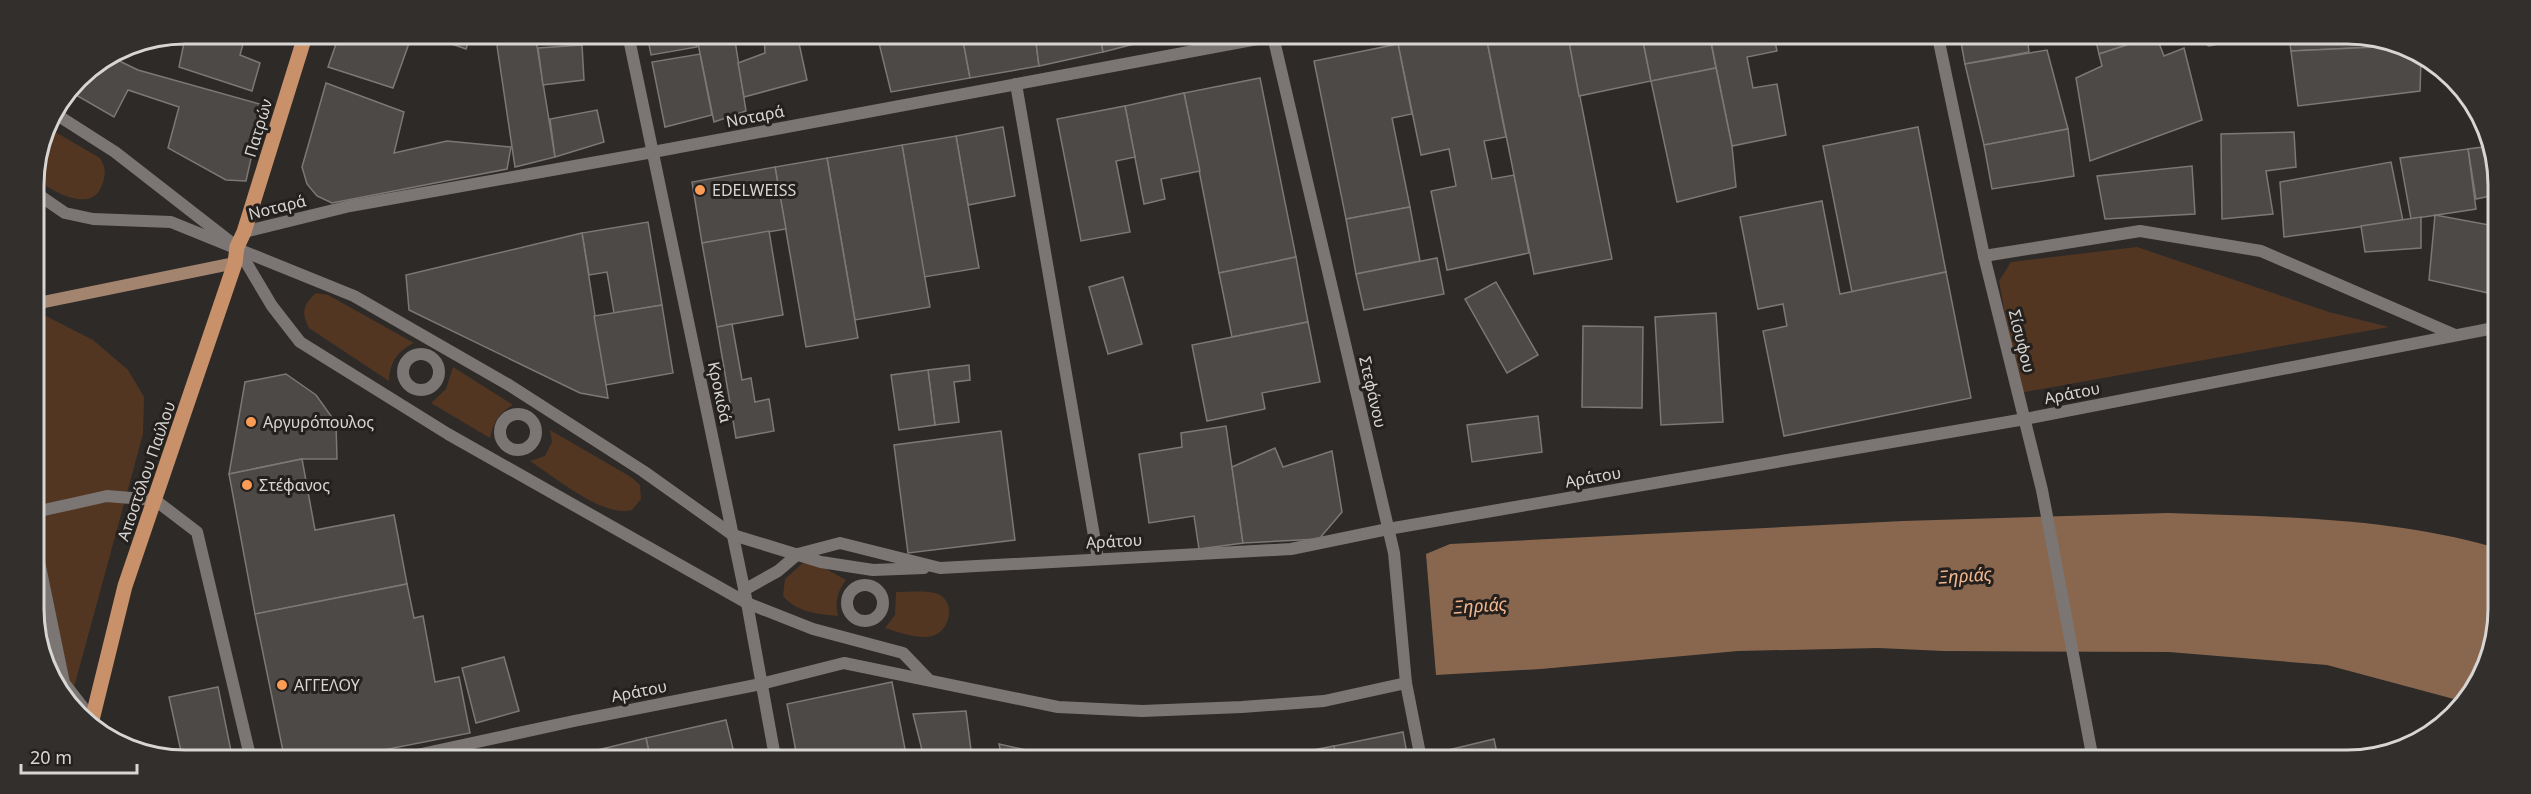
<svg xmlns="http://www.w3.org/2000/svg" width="2531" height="794" viewBox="0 0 2531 794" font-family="'Noto Sans',sans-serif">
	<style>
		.green { fill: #533622 }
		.water { fill: #89674f }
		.building { fill: #4c4946; stroke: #7c7875; stroke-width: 1.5 }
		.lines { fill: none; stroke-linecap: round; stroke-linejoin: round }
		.street { stroke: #7b7674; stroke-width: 12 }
		.secondary { stroke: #a2846f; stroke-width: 12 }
		.primary { stroke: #c99169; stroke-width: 15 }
		.poi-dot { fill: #fd9d55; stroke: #24201e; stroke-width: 2 }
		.labels { text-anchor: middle; stroke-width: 6; stroke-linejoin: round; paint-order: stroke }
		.street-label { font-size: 16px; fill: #d8d6d4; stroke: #24201e }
		.poi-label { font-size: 16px; fill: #d8d6d4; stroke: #24201e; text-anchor: start }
		.water-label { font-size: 18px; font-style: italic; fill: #f1b68e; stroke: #24201e }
		.rim { fill: none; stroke: #d8d6d4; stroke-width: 3 }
	</style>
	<rect width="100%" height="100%" fill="#2d2a28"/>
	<g class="green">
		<path d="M45 126 100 158C106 168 106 175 102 185 91 216 49 189 33 177Z"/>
		<path d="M2137 247 2329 312 2389 327 2019 393 1999 281 2011 262Z"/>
		<path d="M316 293 328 295 414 343C397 351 390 362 389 381L309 328C301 312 303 305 316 293Z"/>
		<path d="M46 316 93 340 128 370 144 397 143 434 70 702 36 638 34 319Z"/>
		<path d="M453 367 513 405C498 413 494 422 490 438L431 403 446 389Z"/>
		<path d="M550 430 631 477 640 485 641 499 632 510C603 518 555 477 530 461L545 456 552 442Z"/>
		<path d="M804 562 826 569 846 580C837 592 835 602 838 616 817 614 796 612 783 596L785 579Z"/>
		<path d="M896 592C908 592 927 590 938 594 956 602 950 629 935 635 920 641 899 632 885 628L895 615Z"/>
	</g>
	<path class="water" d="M2168 513C2278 517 2387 517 2493 547V648L2473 693 2465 702 2327 665 2169 652 1944 651 1878 648 1738 651 1541 669 1436 675 1426 554 1450 544 1903 521Z"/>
	<g class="building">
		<path d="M186 33H246L240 55 260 63 252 91 179 67Z"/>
		<path d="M352 33 412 35 393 88 328 67 336 44H348Z"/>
		<path d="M423 34H471L466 49Z"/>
		<path d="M535 34 555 157 515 167 496 39Z"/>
		<path d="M647 34H695L697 47 651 55Z"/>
		<path d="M696 34H734L746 111 714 122Z"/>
		<path d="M764 34H797L807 80 744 97 738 63 765 53Z"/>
		<path d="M877 35H962L970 78 891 92Z"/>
		<path d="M962 35H1035L1039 66 970 78Z"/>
		<path d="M1035 35H1100L1103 52 1039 66Z"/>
		<path d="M1100 35H1169L1103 52Z"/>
		<path d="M1439 36H1486L1506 137 1484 141 1492 179 1514 175 1529 253 1447 270 1431 191 1456 186 1449 149 1421 155 1398 44Z"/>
		<path d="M1486 36H1568L1612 259 1534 274Z"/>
		<path d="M1568 36H1642L1651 81 1579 96Z"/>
		<path d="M1642 36 1710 37 1716 68 1651 81Z"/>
		<path d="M1710 37H1774L1777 51 1747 57 1753 88 1777 84 1786 135 1732 146Z"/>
		<path d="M1960 37H2027L2029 52 1965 64Z"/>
		<path d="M2095 37 2148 38 2099 54Z"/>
		<path d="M2148 38H2157L2164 56 2184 48 2202 120 2090 161 2076 78 2102 66 2099 54Z"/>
		<path d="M2195 38H2248L2209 46Z"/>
		<path d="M2289 38H2385L2398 46 2291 51Z"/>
		<path d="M1398 44 1412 114 1392 118 1410 207 1346 219 1314 61Z"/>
		<path d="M582 45 584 80 543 85 538 48Z"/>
		<path d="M2398 46 2421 60 2420 91 2298 106 2291 51Z"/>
		<path d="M2047 50 2068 129 1984 145 1965 64Z"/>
		<path d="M700 54 712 115 665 127 652 62Z"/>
		<path d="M109 56 138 70 263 105 246 181 226 180 168 148 179 107 128 90 114 117 69 91 78 77Z"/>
		<path d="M1716 68 1732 146 1736 187 1677 202 1651 81Z"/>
		<path d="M1260 78 1296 257 1219 273 1184 93Z"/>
		<path d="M326 83 404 112 394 153 447 141 511 147 507 169 332 203 317 196 307 184 302 167Z"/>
		<path d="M1184 93 1200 171 1161 179 1165 199 1144 204 1125 106Z"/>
		<path d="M1125 106 1135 157 1116 161 1130 232 1081 241 1057 119Z"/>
		<path d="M597 110 604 142 555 157 550 119Z"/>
		<path d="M1003 127 1015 196 968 205 956 136Z"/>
		<path d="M1918 127 1946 272 1852 292 1823 146Z"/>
		<path d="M2068 129 2074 176 1992 189 1984 145Z"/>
		<path d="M2294 132 2296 167 2266 171 2273 214 2222 219 2221 134Z"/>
		<path d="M956 136 979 268 924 277 902 145Z"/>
		<path d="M902 145 930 307 855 320 827 158Z"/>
		<path d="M2490 146 2495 156V195L2476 199 2468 149Z"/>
		<path d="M2468 149 2476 209 2411 219 2400 158Z"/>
		<path d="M827 158 858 338 806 347 775 167Z"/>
		<path d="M2391 162 2403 221 2284 237 2280 182Z"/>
		<path d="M2192 166 2195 214 2105 219 2097 176Z"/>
		<path d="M775 167 786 229 702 243 692 182Z"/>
		<path d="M1822 201 1840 294 1946 272 1971 398 1784 436 1763 331 1787 326 1783 304 1758 309 1740 217Z"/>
		<path d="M1410 207 1420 261 1356 274 1346 219Z"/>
		<path d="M2435 215 2495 226 2493 294 2429 280Z"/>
		<path d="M2421 217V248L2365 252 2361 226Z"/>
		<path d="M648 222 662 305 614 313 607 272 589 275 582 233Z"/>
		<path d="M769 231 783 315 717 327 702 243Z"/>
		<path d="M582 233 608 398 580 393 409 310 406 275Z"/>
		<path d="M1296 257 1308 322 1232 337 1219 273Z"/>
		<path d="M1437 258 1444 294 1364 310 1356 274Z"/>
		<path d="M1123 277 1142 344 1108 354 1089 287Z"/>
		<path d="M1496 282 1538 355 1507 373 1465 299Z"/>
		<path d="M662 305 673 373 606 385 594 316Z"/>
		<path d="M1716 313 1723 422 1661 425 1655 317Z"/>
		<path d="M1308 322 1320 382 1262 393 1265 409 1207 421 1192 345Z"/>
		<path d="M732 324 742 380 751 378 755 402 769 399 774 431 736 438 717 327Z"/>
		<path d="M1583 326 1643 327 1642 408 1582 407Z"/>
		<path d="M969 365 970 380 954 382 959 422 935 425 928 370Z"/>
		<path d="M928 370 935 425 899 430 891 375Z"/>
		<path d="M286 374 316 395 336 423 337 459H302L229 474 245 382Z"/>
		<path d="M1538 416 1542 452 1472 462 1467 425Z"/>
		<path d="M1226 426 1243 543 1199 549 1194 516 1149 523 1139 454 1182 447 1181 433Z"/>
		<path d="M1001 431 1015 540 908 553 894 445Z"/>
		<path d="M1275 448 1283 467 1332 451 1342 512 1319 539 1243 543 1232 467Z"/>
		<path d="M302 459 315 530 394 515 407 584 255 614 229 474Z"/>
		<path d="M407 584 414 618 423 616 435 682 459 677 470 733 353 756H284L255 614Z"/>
		<path d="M504 657 519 711 476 723 462 668Z"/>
		<path d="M892 682 905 749 872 755V757H797L787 704Z"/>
		<path d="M218 687 232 756H182L169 697Z"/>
		<path d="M966 711 972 758H924L913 714Z"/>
		<path d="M726 720 735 757H650L646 738Z"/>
		<path d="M1403 732 1408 759 1336 758 1334 746Z"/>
		<path d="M646 738 650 757H608L606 748Z"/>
		<path d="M1494 739 1498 758 1531 750 1533 759H1450L1448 750Z"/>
		<path d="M999 744 1044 754 1045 758H1002Z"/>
		<path d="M1334 746 1336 758H1273Z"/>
		<path d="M606 748 608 757H567Z"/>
		<path d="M1065 751 1081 758H1045L1044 754Z"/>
		<path d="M1115 752 1118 758H1085Z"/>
	</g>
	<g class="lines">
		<g class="street">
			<path d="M628 34 747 603 775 757"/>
			<path d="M1273 36 1394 553 1406 683 1421 759"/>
			<path d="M1938 37 1984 256 2042 490 2093 760"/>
			<path d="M1016 84 1098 559"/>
			<path d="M54 113 115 152 237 247 272 306 300 342 448 434 747 603 813 629 903 653 928 679"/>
			<path d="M33 191 65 213 93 219 171 222 354 296 509 385 643 471 733 535 821 562 873 570 924 568"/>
			<path d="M244 232 350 206 653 152 1274 36"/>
			<path d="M1984 256 2140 231 2261 251 2455 335"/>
			<circle cx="421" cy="372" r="18"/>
			<circle cx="518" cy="432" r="18"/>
			<path d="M35 512 107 496 155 500 197 532 250 756"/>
			<path d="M35 542 64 683 92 719"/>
			<circle cx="865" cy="603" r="18"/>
			<path d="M744 590 778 571 798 554 840 543 940 568 1291 549 1388 529 2025 419 2494 328"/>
			<path d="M412 756 574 721 761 684 844 663 1058 707 1142 711 1242 707 1324 701 1406 683"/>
		</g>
		<path class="secondary" d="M34 304 235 263"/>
		<path class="primary" d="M91 724 125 586 235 263 237 247 244 232 306 33"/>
	</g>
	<g class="poi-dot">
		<circle cx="700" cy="190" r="6"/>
		<circle cx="251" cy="422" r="6"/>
		<circle cx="247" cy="485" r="6"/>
		<circle cx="282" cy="685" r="6"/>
	</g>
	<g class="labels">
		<g class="street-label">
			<text transform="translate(755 116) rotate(-11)" y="6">Νοταρά</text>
			<text transform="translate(258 128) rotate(-73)" y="6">Πατρών</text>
			<text transform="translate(277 207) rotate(-14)" y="6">Νοταρά</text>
			<text transform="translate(2022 341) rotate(76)" y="6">Σίσυφου</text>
			<text transform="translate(720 392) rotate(78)" y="6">Κροκιδά</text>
			<text transform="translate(1373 392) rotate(77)" y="6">Στεφάνου</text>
			<text transform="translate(2072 393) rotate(-11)" y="6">Αράτου</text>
			<text transform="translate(146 471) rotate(-71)" y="6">Αποστόλου Παύλου</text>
			<text transform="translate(1593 477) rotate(-10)" y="6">Αράτου</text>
			<text transform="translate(1114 541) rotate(-3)" y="6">Αράτου</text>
			<text transform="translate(639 691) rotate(-11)" y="6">Αράτου</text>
		</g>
		<g class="poi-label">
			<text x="712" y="196">EDELWEISS</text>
			<text x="263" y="428">Αργυρόπουλος</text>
			<text x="259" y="491">Στέφανος</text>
			<text x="294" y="691">ΑΓΓΕΛΟΥ</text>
		</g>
		<g class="water-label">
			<text transform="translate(1965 576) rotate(-4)" y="6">Ξηριάς</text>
			<text transform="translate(1480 606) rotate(-4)" y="6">Ξηριάς</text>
		</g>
	</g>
	<path d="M0 0H2531V794H0ZM185 44H2347A141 141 0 0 1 2488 185V609A141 141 0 0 1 2347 750H185A141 141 0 0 1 44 609V185A141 141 0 0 1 185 44Z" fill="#322f2d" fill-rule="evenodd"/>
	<path class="rim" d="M185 44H2347A141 141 0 0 1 2488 185V609A141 141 0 0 1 2347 750H185A141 141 0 0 1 44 609V185A141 141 0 0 1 185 44Z"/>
	<path d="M21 764v9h116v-9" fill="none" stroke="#d8d6d4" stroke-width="3"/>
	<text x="30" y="764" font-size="18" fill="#d8d6d4" stroke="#24201e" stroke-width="4.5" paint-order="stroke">20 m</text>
</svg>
